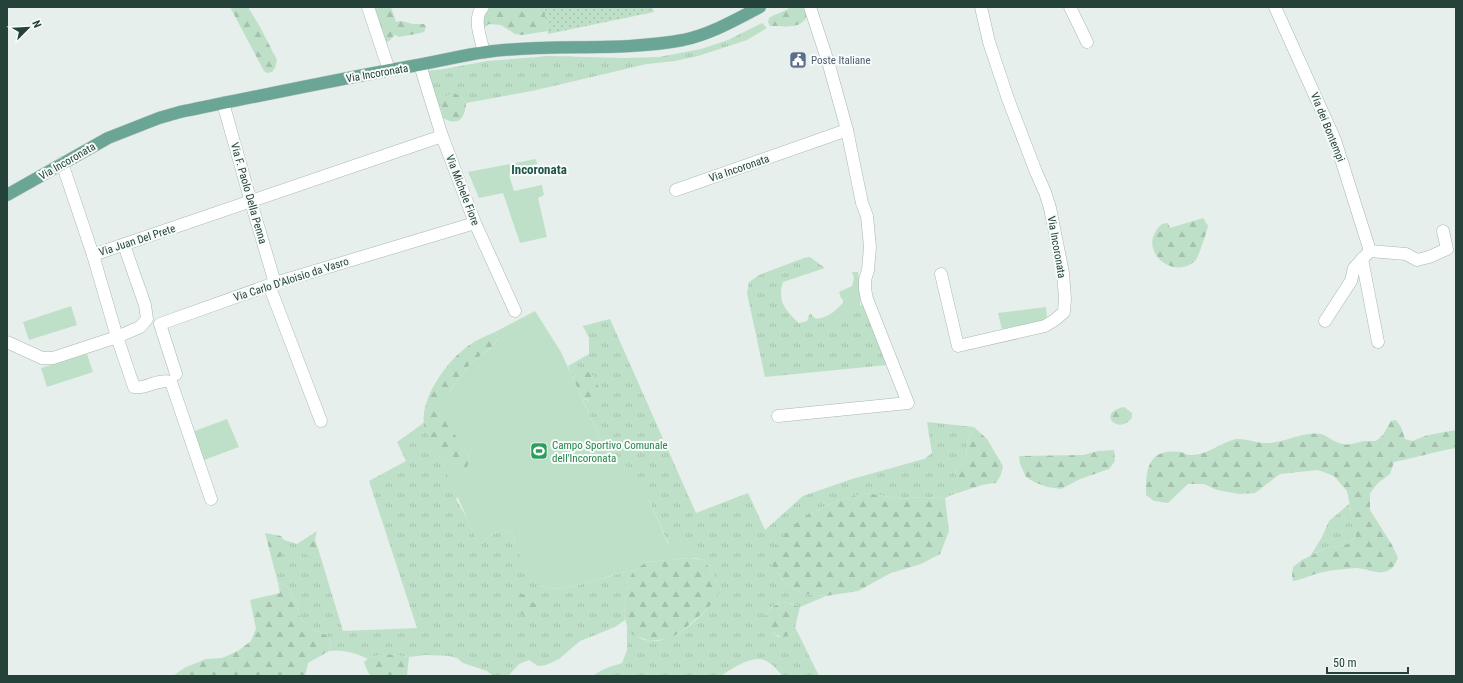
<svg xmlns="http://www.w3.org/2000/svg" width="1463" height="683" viewBox="0 0 1463 683" font-family="'Roboto Condensed',sans-serif">
	<style>
		.grass { fill: url(#grass-tufts) }
		.forest { fill: url(#forest-firs) }
		.park { fill: url(#park-dots) }
		.garden { fill: #bfe0c8 }
		.lines { fill: none; stroke-linecap: round; stroke-linejoin: round }
		.minor-casing { stroke: #a8b8b2; stroke-width: 13 }
		.major-casing { stroke: #c2cac8; stroke-width: 13 }
		.minor { stroke: #fff; stroke-width: 12 }
		.major { stroke: #6aa596; stroke-width: 12 }
		.labels { text-anchor: middle; stroke-width: 4; stroke-linejoin: round; paint-order: stroke }
		.service-label { font-size: 11px; fill: #4e5e75; stroke: #f7fbf9; text-anchor: start }
		.street-label { font-size: 11px; fill: #24423a; stroke: #f7fbf9 }
		.leisure-label { font-size: 11px; fill: #27864d; stroke: #f7fbf9; text-anchor: start }
		.quarter-label { font-size: 13px; font-weight: bold; fill: #1f5548; stroke: #f7fbf9 }
	</style>
	<defs>
		<pattern id="grass-tufts" width="24" height="20" patternUnits="userSpaceOnUse"><rect width="24" height="20" fill="#bfe0c8"/><path d="M3 7l-1-3M5 7V3M7 7l1-3M15 17l-1-3M17 17v-4M19 17l1-3" fill="none" stroke="#a4c1ad"/></pattern>
		<pattern id="forest-firs" width="22" height="20" patternUnits="userSpaceOnUse"><rect width="22" height="20" fill="#bfe0c8"/><path d="M5 1l3.5 6h-7zM16 11l3.5 6h-7z" fill="#a4c1ad"/></pattern>
		<pattern id="park-dots" width="8" height="8" patternUnits="userSpaceOnUse"><rect width="8" height="8" fill="#bfe0c8"/><path d="M2 2h.1M6 6h.1" fill="none" stroke="#a4c1ad" stroke-width="1.8" stroke-linecap="round"/></pattern>
	</defs>
	<rect width="100%" height="100%" fill="#e6efeb"/>
	<g class="grass">
		<path d="M762 23 767 28 747 40 698 56 675 61 647 64 532 91 466 103 460 96 442 111 443 115 427 71 444 69 487 61 550 56 623 58 659 57 701 49 728 40Z"/>
		<path d="M810 257 825 268 783 282C777 301 785 310 799 323L807 321 810 313C818 322 817 318 826 319 829 319 831 320 833 321L858 306 863 305 887 365 765 377 747 293 749 282 759 275 804 258Z"/>
		<path d="M610 319 696 513 748 493 765 530 803 496 852 479 924 459 932 453 927 422 974 427 967 442 966 460 955 470 957 480V487L954 494 945 498 920 497 902 499 867 493 841 499 803 517 771 566 787 585 804 594 826 596 800 607C786 600 771 601 765 617L773 633 778 637 790 635 797 631 819 676H783C777 670 772 663 764 660 752 655 731 669 721 676H594C600 669 613 666 622 663L627 650V626C655 666 706 617 721 589L713 574 704 560 695 558 686 538 669 545 649 500 612 465 582 398 589 401 576 374 573 379 568 366 589 354V338L583 326Z"/>
		<path d="M425 422V429L433 442 458 497 456 499 467 518 479 545 492 534 502 529 512 533 515 542 539 586 555 589 575 586 625 572 635 570 627 581 624 614 625 620 615 627 580 641 559 659 546 665 538 666 529 660 519 664 508 676H493L487 671 463 663 457 658 449 656 425 655 409 657 387 654 370 657 368 659C354 652 344 650 329 651L331 643 326 635 313 630 301 619 295 600 287 586 278 583 272 560 284 548V540L297 544 299 547 316 558 320 555 343 631 417 628 369 481 406 461 397 442Z"/>
		<path d="M1349 504 1353 519 1356 536 1346 545 1326 548 1311 555 1322 537 1329 521Z"/>
	</g>
	<g class="forest">
		<path d="M230 7H248L260 27 277 60 275 68 272 72 267 73 264 71Z"/>
		<path d="M369 7H391L396 22C402 19 407 23 413 24 417 24 421 24 424 24L426 27 424 32 421 33 399 37 395 35 389 41 385 43Z"/>
		<path d="M490 7H544L548 31 522 35 515 34 501 25 489 24 483 28 480 12Z"/>
		<path d="M790 7H808C809 31 786 26 770 26L768 22 769 18C776 13 784 13 790 7Z"/>
		<path d="M454 93 460 96 466 103C465 118 459 127 443 118 440 107 441 94 454 93Z"/>
		<path d="M1203 218 1208 226C1207 231 1198 259 1195 261 1174 280 1141 253 1156 231 1157 228 1160 226 1162 224L1168 223 1170 228Z"/>
		<path d="M495 332 498 337C491 351 484 352 474 361 464 370 456 382 449 393L458 438 467 452 470 461 466 470 462 473C449 463 430 445 425 429 417 401 447 361 468 346 476 340 486 336 495 332Z"/>
		<path d="M584 370 594 376C597 383 600 389 599 396L593 401 582 398 573 379 576 374Z"/>
		<path d="M1124 407 1132 413C1132 417 1132 419 1129 421 1115 433 1098 412 1124 407Z"/>
		<path d="M1396 420 1401 427 1405 439 1412 441 1428 435 1456 430V448C1436 451 1416 458 1394 462L1390 474 1378 483 1370 493V510L1392 545 1398 558C1395 564 1393 569 1387 571 1377 575 1366 568 1356 568 1344 569 1331 570 1319 573 1310 575 1302 580 1293 581L1292 575 1293 567 1302 560 1326 548 1346 545 1356 536 1347 491 1334 476 1318 470 1280 474 1255 493 1239 494 1217 490 1204 484H1188L1168 503 1154 501 1146 495C1146 482 1145 467 1155 457 1162 451 1173 451 1181 452 1184 453 1187 455 1190 455 1206 456 1222 442 1236 439 1247 438 1258 444 1269 443 1286 442 1304 431 1321 434 1328 436 1335 443 1343 444 1350 446 1357 442 1364 441 1368 441 1372 441 1376 441L1383 435 1391 421Z"/>
		<path d="M974 427 987 439 1003 466 1001 475 996 483C981 484 968 490 954 494 958 485 957 479 955 470L966 460 967 442Z"/>
		<path d="M1114 450 1115 461 1109 469 1080 479 1061 489 1047 487 1034 482 1026 477 1020 464 1019 456 1083 455 1098 451Z"/>
		<path d="M867 493 902 499 920 497 945 498 949 531 940 554 921 564 891 573 858 591 826 596 804 594 787 585 771 566 777 545 787 532 803 517 841 499Z"/>
		<path d="M317 531 315 539 320 555 316 558C306 556 301 553 297 544Z"/>
		<path d="M265 533 281 536 284 540V548L280 558 272 560Z"/>
		<path d="M690 558 704 560 713 574 721 589 716 599 704 612 681 632 668 639 650 641 633 635 627 626 624 614 627 581 635 570 646 562Z"/>
		<path d="M278 583 287 586 295 600 301 619 313 630 326 635 331 643 329 651 308 663 305 676H173L184 668 206 659 222 658 238 651 251 641 256 629 250 600 280 593Z"/>
		<path d="M521 594 528 596 538 608C534 634 519 613 515 600L517 595Z"/>
		<path d="M781 603H788L800 607 795 627 797 631C779 643 771 635 765 617 768 609 772 606 781 603Z"/>
		<path d="M387 654 409 657 407 676H371L367 670 364 662 370 657Z"/>
	</g>
	<path class="park" d="M544 7H652L654 12 548 34Z"/>
	<g class="garden">
		<path d="M536 159 537 164 521 167 522 172 509 175 514 191 542 185 544 195 538 198 547 237 520 243 503 193 479 198 468 172Z"/>
		<path d="M852 272H858L861 295 860 306 833 321 827 319 822 320 815 319C828 318 834 312 843 303V300L841 298 839 292 852 286 854 278Z"/>
		<path d="M71 306 77 325 29 340 23 322Z"/>
		<path d="M1046 307 1047 320 1002 329 998 313Z"/>
		<path d="M535 311 561 352 612 465 624 462 649 500 668 544 686 537 695 558H690L646 562 635 570 625 572 575 586 555 589 539 586 529 574 520 556 512 533 502 529 492 534 479 545 433 442 445 458 462 473 466 470 470 461 467 452 446 422 442 405C451 390 460 374 474 361 484 352 491 352 498 337L495 332Z"/>
		<path d="M87 354 93 372 47 387 41 368Z"/>
		<path d="M227 419 239 447 204 460 192 432Z"/>
	</g>
	<g class="lines">
		<defs>
			<g id="minor">
				<path d="M368 7 389 70"/>
				<path d="M483 7C472 18 481 39 484 52"/>
				<path d="M1070 7 1087 42"/>
				<path d="M1275 7 1335 140 1370 251"/>
				<path d="M420 65 442 136 475 223 515 311"/>
				<path d="M223 103 251 202 275 283"/>
				<path d="M62 163 93 255 117 337 134 387C146 390 157 378 171 382L211 499"/>
				<path d="M676 190 847 130"/>
				<path d="M93 255 442 136"/>
				<path d="M1362 259 1378 342"/>
				<path d="M941 274 958 346 1045 326 1056 319 1064 312 1065 299 1063 273 1050 208 1045 192 1036 172 1008 99 989 42 981 7"/>
				<path d="M269 285 321 421"/>
				<path d="M1325 321 1351 281 1354 268 1370 251 1406 254 1417 260 1429 257 1447 249 1443 231"/>
				<path d="M7 342 42 358H53L117 337 140 327 147 319 145 305 124 245"/>
				<path d="M176 374 160 324 275 283 475 223"/>
				<path d="M778 416 908 403 867 299 865 289V280L868 270 870 247 867 216 862 203 847 130 829 65 810 7"/>
			</g>
			<path id="major" d="M7 195 108 138 159 118 180 112C259 96 338 79 418 65 441 61 463 55 486 52 551 43 618 52 683 40 711 34 735 20 760 7"/>
		</defs>
		<use href="#minor" class="minor-casing"/>
		<use href="#major" class="major-casing"/>
		<use href="#minor" class="minor"/>
		<use href="#major" class="major"/>
	</g>
	<defs>
		<symbol id="civic-square" viewBox="-11 -11 22 22"><rect x="-9" y="-9" width="18" height="18" rx="4" fill="#5c6f8a" stroke="#f7fbf9"/><path d="M-.6-6.5H3V-4.5H.6V-3L4-1V1h2V6H-6V1h2V-1L-.6-3ZM-1.2 2.5V6h2.4V2.5Z" fill="#fff"/></symbol>
		<symbol id="stadium-square" viewBox="-11 -11 22 22"><rect x="-9" y="-9" width="18" height="18" rx="4" fill="#2e9e5b" stroke="#f7fbf9"/><path d="M0-5a6.5 5 0 1 0 0 10a6.5 5 0 1 0 0-10ZM-3.5-1.8h7v3.6h-7Z" fill="#fff"/></symbol>
	</defs>
	<g fill-rule="evenodd">
		<use href="#civic-square" x="788" y="50" width="20" height="20"/>
		<use href="#stadium-square" x="529" y="441" width="20" height="20"/>
	</g>
	<g class="labels">
		<g class="service-label">
			<text x="811" y="64">Poste Italiane</text>
		</g>
		<g class="street-label">
			<text transform="translate(377 73) rotate(-10)" y="4">Via Incoronata</text>
			<text transform="translate(1328 127) rotate(68)" y="4">Via dei Bontempi</text>
			<text transform="translate(67 161) rotate(-30)" y="4">Via Incoronata</text>
			<text transform="translate(739 168) rotate(-19)" y="4">Via Incoronata</text>
			<text transform="translate(463 190) rotate(69)" y="4">Via Michele Fiore</text>
			<text transform="translate(249 193) rotate(74)" y="4">Via F. Paolo Della Penna</text>
			<text transform="translate(137 240) rotate(-18)" y="4">Via Juan Del Prete</text>
			<text transform="translate(1057 247) rotate(80)" y="4">Via Incoronata</text>
			<text transform="translate(291 279) rotate(-18)" y="4">Via Carlo D'Aloisio da Vasro</text>
		</g>
		<g class="leisure-label">
			<text x="552" y="449">Campo Sportivo Comunale<tspan x="552" dy="13">dell'Incoronata</tspan></text>
		</g>
		<g class="quarter-label">
			<text x="539" y="174">Incoronata</text>
		</g>
	</g>
	<rect width="1463" height="683" fill="none" stroke="#24423a" stroke-width="16"/>
	<g transform="translate(28 28) rotate(66)" stroke="#f7fbf9" stroke-width="3" paint-order="stroke">
	<path d="M0-3L7 15L0 10L-7 15Z" fill="#24423a"/>
	<text y="-6" font-size="11" font-weight="bold" text-anchor="middle" fill="#24423a">N</text>
	</g>
	<path d="M1327 667v6h81v-6" fill="none" stroke="#24423a" stroke-width="2"/>
	<text x="1333" y="667" font-size="12" fill="#24423a" stroke="#f7fbf9" stroke-width="3" paint-order="stroke">50 m</text>
</svg>
